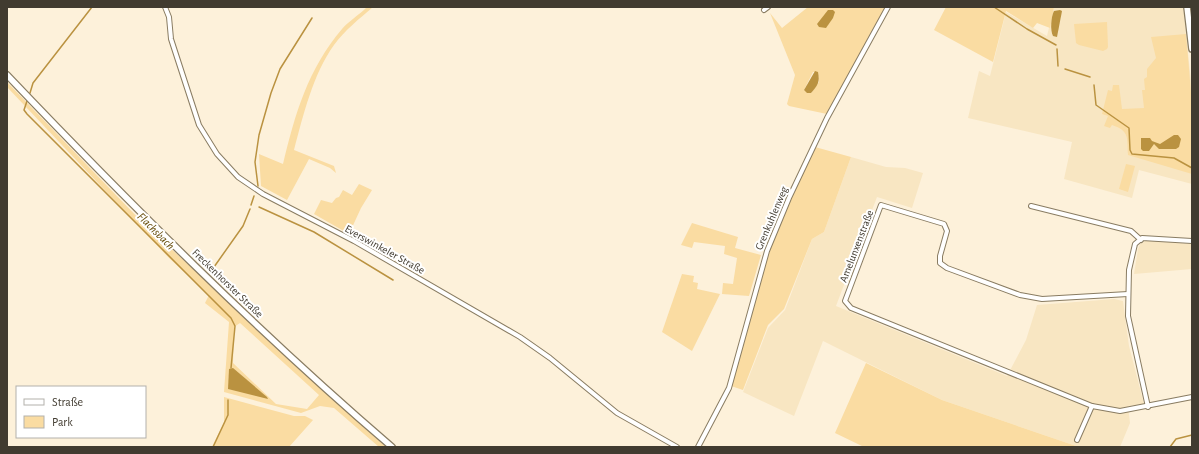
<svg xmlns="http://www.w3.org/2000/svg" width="1199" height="454" viewBox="0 0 1199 454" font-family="'Alegreya Sans',sans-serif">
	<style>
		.built { fill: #f8e6c2 }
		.green { fill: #fadca2; fill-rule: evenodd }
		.water { fill: #ba9240 }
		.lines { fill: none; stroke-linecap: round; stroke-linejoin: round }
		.stream { stroke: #ba9240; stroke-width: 1.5 }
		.street-casing { stroke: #897c62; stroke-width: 6 }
		.secondary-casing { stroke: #897c62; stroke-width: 8 }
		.street { stroke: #fff; stroke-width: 4 }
		.secondary { stroke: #fff; stroke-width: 5.5 }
		.labels { text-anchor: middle; stroke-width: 4; stroke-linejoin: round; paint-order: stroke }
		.street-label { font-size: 11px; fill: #413b30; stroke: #fff }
		.water-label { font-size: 12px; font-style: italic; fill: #654a07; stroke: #fff }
	</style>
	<rect width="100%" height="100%" fill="#fdf1da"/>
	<g class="built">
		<path d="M1054 7H1183L1192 90V184L1139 170 1132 198 1064 179 1072 142 968 118 979 71 990 76 1006 12 1047 36Z"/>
		<path d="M851 157 886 167 905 168 923 173 912 208 877 197 836 306 1007 376 1026 340 1037 305 1114 299 1123 301 1129 346 1144 404 1128 406 1130 423 1120 447H1079L942 400 823 341 794 416 743 392 768 328 785 310 812 239 824 232Z"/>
		<path d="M1147 240 1192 244V269L1134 274 1138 249 1140 244Z"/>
	</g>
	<g class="green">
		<path d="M367 7H373C359 19 345 30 334 45 313 74 303 116 294 150L334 166 336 173 330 168 309 159 287 200 261 186 259 154 283 164C295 114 308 69 342 29 349 21 359 15 367 7Z"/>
		<path d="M808 7H886L827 114 789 106 787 104 795 75 770 13 782 28ZM813 72H818L819 82 811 93 804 90Z"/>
		<path d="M946 7H1054L1050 28 1037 23 1033 28 1006 11 993 62 934 30Z"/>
		<path d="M1107 22 1108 47 1107 49 1103 51 1079 45 1076 43 1074 24Z"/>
		<path d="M1186 34 1192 104V174L1128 155C1127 138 1130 131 1112 125L1110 128 1104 126 1108 116 1102 114 1108 90 1112 91 1113 85H1119L1122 109 1144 108 1142 90H1145L1144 79 1147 77V69L1156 58 1151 37Z"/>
		<path d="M7 82 142 222 386 447H379L334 408 320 406 301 413 224 392 229 322 205 303 209 295 169 258 7 87ZM240 323 319 395 307 409 276 404 233 363 234 327Z"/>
		<path d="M815 147 851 157 824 232 812 239 784 309 768 325 743 390 731 386C744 342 754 297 769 253 781 217 799 182 815 147Z"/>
		<path d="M1126 164 1135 166 1128 192 1119 189Z"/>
		<path d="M359 184 372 190 361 208 349 234 314 214 321 200 332 203 336 198 339 197 343 190 352 195Z"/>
		<path d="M692 223 738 237 735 248 761 255 749 296 722 294 723 283 733 284 737 258 724 254 725 246 694 242 692 248 681 245Z"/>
		<path d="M682 274 694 276 693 282 698 283 697 289 720 294 692 351 662 332Z"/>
		<path d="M866 363 942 400 1079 447H864L835 433Z"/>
		<path d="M224 397 294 416H305L313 420 289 447H212L224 422Z"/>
	</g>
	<g class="water">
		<path d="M828 10H833L835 12 833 18 826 28 819 27 817 24Z"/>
		<path d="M1060 10 1062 11 1057 37 1053 36C1050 30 1051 17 1054 11Z"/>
		<path d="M815 71 818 72C820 82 818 85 811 93H807L804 90Z"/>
		<path d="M1174 135H1178L1181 139 1179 147 1176 149H1159L1154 144 1149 151H1143L1141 149V138H1150L1152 141 1160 144Z"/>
		<path d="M233 368 267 397 268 399 228 389 229 369Z"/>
	</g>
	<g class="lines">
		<g class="stream">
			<path d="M994 7 1027 29 1056 45"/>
			<path d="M1057 49 1058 66"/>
			<path d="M1065 69 1090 77"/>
			<path d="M1094 85 1096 105 1129 128 1130 150 1132 154 1174 158 1192 168"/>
			<path d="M30 93 33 83 92 7"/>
			<path d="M27 101 24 110 27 114 231 318 235 326 231 368"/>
			<path d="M258 186 255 162 259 135 271 93 280 69 312 18"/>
			<path d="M251 205 254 196"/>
			<path d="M259 207 314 232 393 280"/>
			<path d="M214 267 243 226 250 209"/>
			<path d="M213 447 228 415V400"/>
			<path d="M1170 447 1176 439 1192 435"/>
		</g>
		<defs>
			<g id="street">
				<path d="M165 7 169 17 171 39 199 125 217 154 238 177 263 194 354 241 520 337 550 358 617 413 677 447"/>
				<path d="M764 10 768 7"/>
				<path d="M1031 206 1131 231 1141 240"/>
				<path d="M1128 294 1042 299 1020 295 947 268 940 263V256L947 231 944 224 881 205 845 301 851 308 1092 406 1120 411 1192 397"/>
				<path d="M1148 407 1128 316 1129 270 1135 244 1142 238 1192 241"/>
				<path d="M1077 440 1092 406"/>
				<path d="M698 447 729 388 767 251 789 198 827 118 888 7"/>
			</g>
			<g id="secondary">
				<path d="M1187 7 1192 49"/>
				<path d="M7 75C130 204 257 331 392 447"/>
			</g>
		</defs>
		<use href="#street" class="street-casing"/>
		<use href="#secondary" class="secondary-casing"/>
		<use href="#street" class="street"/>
		<use href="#secondary" class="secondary"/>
	</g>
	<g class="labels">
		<g class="street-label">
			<text transform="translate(771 218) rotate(-67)" y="4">Grenkuhlenweg</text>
			<text transform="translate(856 246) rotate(-69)" y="4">Amelunxenstraße</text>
			<text transform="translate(385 249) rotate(29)" y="4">Everswinkeler Straße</text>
			<text transform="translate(228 283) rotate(44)" y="4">Freckenhorster Straße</text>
		</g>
		<g class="water-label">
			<text transform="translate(156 231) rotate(45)" y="4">Flachsbach</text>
		</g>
	</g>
	<rect width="1199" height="454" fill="none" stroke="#413b30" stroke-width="16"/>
	<rect x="16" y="386" width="130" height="52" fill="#ffffff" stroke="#b3b1ac"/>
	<rect x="24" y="399" width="20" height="6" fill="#ffffff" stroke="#b3b1ac"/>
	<text x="52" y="406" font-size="12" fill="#413b30">Straße</text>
	<rect x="24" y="416" width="20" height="12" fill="#fadca2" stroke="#b3b1ac"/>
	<text x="52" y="426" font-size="12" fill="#413b30">Park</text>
</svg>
